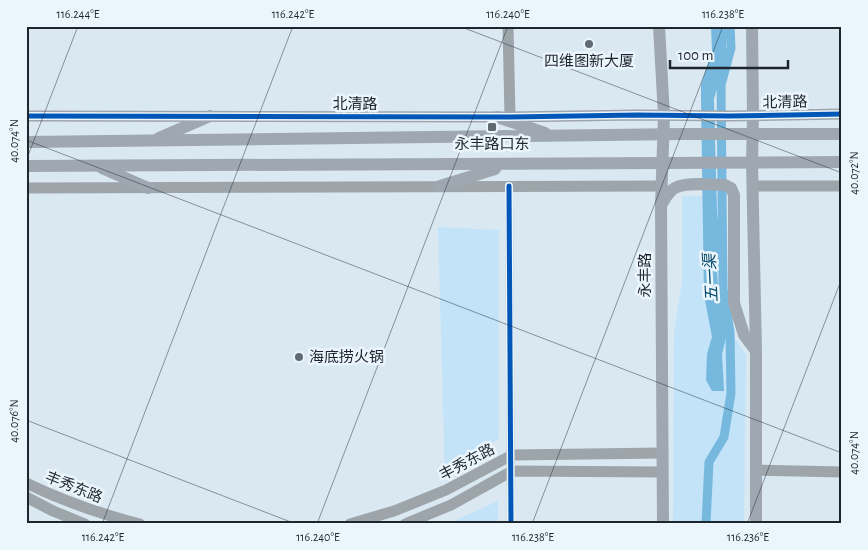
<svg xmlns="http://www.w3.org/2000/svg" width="868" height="550" viewBox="0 0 868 550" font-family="'Alegreya Sans','Noto Sans SC',sans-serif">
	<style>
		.green { fill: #c3e3f9 }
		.water { fill: #77b8de }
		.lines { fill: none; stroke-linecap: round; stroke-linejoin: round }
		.canal { stroke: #77b8de; stroke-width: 9 }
		.street { stroke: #9fa6aa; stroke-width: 8 }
		.secondary { stroke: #9da5ab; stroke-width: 11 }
		.primary { stroke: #9fa8b0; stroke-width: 12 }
		.cycleway-casing { stroke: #ebf5fc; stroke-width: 8 }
		.cycleway { stroke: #0057b8; stroke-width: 5 }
		.ticks { fill: none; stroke: #1d262d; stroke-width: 1; stroke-opacity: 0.45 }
		.poi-dot { fill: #5f6a72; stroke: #ebf5fc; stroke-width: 2 }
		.labels { text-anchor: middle; stroke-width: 5; stroke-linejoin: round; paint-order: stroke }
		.poi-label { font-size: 15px; fill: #1d262d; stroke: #ebf5fc }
		.street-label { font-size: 15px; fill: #1d262d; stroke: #ebf5fc }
		.water-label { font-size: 16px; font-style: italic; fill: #00486a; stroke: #ebf5fc }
		.neatline { fill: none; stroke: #1d262d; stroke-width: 2 }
		.ticks-label { font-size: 12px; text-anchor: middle; fill: #1d262d }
	</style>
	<rect width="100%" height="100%" fill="#dae8f2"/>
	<g class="green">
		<path d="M682 196 722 197 732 334 746 355 744 524H673L674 332 682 282Z"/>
		<path d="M438 227 499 230V438L445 479Z"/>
		<path d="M498 501V524H456V520Z"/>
	</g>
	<path class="water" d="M711 26H726V57L714 99 717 212 721 246 716 263 719 295 728 330 722 354 724 391H712L706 380 707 354 712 337 704 295 701 100V85L712 51Z"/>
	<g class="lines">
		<path class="canal" d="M706 524 709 462 724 437 731 393 730 332 723 289 721 85 731 48 730 26"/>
		<path class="street" d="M509 186 511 524"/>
		<g class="secondary">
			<path d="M508 26 510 117"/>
			<path d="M26 116 510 117 638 115 729 116 842 114"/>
			<path d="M753 186H842"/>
			<path d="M26 188 662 186"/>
			<path d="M756 470 842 472"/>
			<path d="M26 483C63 501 100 514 140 524"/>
			<path d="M26 497 53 511 85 524"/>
			<path d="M350 524 394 511 446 490 512 455 662 453"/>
			<path d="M405 524 451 505 512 471 662 472"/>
		</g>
		<g class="primary">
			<path d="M659 26 664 116 661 205 663 524"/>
			<path d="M752 26 753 115 752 163 756 351V524"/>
			<path d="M497 117 545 133"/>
			<path d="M159 138 210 116"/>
			<path d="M26 142 683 134H842"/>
			<path d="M26 166 842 162"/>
			<path d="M102 168 148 188"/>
			<path d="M440 186 495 169"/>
			<path d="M661 205C665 199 669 190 677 187 688 182 713 185 725 185L731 188 734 195V303L744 335 756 351"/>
		</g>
		<defs>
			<g id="cycleway">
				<path d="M26 116 510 117 638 115 729 116 842 114"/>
				<path d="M509 186 511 524"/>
			</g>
		</defs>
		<use href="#cycleway" class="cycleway-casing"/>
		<use href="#cycleway" class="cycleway"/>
	</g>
	<path class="ticks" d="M459 26 842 173M26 140 842 453M26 161 78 26M26 420 296 524M102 524 293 26M317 524 508 26M532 524 723 26M747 524 842 278"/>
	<g class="poi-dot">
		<circle cx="589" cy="44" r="5"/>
		<rect x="487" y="122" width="10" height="10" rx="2.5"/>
		<circle cx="299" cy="357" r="5"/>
	</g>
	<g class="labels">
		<g class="poi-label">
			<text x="589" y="66">四维图新大厦</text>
			<text x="492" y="149">永丰路口东</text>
			<text x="309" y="362" text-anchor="start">海底捞火锅</text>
		</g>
		<g class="street-label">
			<text transform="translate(785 102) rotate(-1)" y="5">北清路</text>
			<text x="355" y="109">北清路</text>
			<text transform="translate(645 275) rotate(-90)" y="5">永丰路</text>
			<text transform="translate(467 462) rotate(-28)" y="5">丰秀东路</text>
			<text transform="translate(74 487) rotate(22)" y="5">丰秀东路</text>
		</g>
		<g class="water-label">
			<text transform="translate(710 278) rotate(-93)" y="6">五一渠</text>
		</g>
	</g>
	<rect width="868" height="550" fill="none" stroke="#ebf5fc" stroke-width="55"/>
	<path d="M670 60v8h118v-8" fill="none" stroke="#1d262d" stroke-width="2.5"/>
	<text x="678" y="60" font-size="15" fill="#1d262d" stroke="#ebf5fc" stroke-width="4" paint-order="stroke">100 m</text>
	<rect x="28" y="28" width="812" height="494" class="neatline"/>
	<g class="ticks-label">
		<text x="78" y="18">116.244°E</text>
		<text x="293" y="18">116.242°E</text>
		<text x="508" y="18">116.240°E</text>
		<text x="723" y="18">116.238°E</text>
		<text transform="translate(14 141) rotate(-90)" y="4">40.074°N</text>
		<text transform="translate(854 173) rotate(-90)" y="4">40.072°N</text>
		<text transform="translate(14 421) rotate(-90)" y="4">40.076°N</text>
		<text transform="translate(854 453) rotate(-90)" y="4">40.074°N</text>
		<text x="103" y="541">116.242°E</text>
		<text x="318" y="541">116.240°E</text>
		<text x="533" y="541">116.238°E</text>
		<text x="748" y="541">116.236°E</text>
	</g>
</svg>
